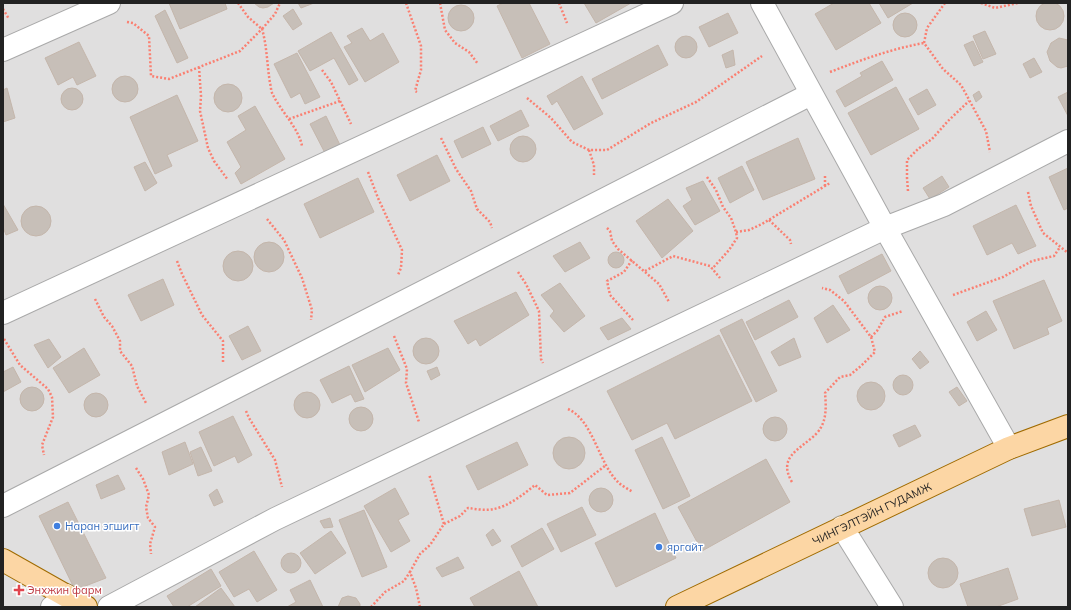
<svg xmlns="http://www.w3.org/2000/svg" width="1071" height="610" viewBox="0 0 1071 610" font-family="Mulish,sans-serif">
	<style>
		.residential { fill: #e0dfdf }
		.building { fill: #c7bfb8; stroke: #c4b6ab }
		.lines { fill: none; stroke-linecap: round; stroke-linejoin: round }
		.minor-casing { stroke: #a9a9a9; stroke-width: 24 }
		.major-casing { stroke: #a06b00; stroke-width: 24 }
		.path { stroke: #fa8072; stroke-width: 2.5; stroke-dasharray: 2 2; stroke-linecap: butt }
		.minor { stroke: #fff; stroke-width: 22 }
		.major { stroke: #fcd6a4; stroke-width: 22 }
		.shop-dot { fill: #3f7fe0; stroke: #fff; stroke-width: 1.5 }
		.health-dot { fill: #e0444e; stroke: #fff; stroke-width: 1.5 }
		.labels { text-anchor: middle; stroke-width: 3; stroke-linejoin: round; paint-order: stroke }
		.street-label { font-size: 11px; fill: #222; stroke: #fff }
		.shop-label { font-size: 11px; fill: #366cbe; stroke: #fff; text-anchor: start }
		.health-label { font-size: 11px; fill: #be3a42; stroke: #fff; text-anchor: start }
	</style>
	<rect width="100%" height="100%" fill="#f2efe9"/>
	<rect class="residential" x="3" y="3" width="1065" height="604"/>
	<g class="building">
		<circle cx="1050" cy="16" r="14"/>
		<path d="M169 3H225L227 9 180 29Z"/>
		<path d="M254 3H274L268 7 263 8 259 7Z"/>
		<path d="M298 3H314L301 8Z"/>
		<path d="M503 3H529L550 44 522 58 497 6Z"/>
		<path d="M584 3H631L596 23Z"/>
		<path d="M834 3H869L881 23 836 50 815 14Z"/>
		<path d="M879 3H913L888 18Z"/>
		<circle cx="461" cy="18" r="13"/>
		<path d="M293 9 302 24 293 30 283 16Z"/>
		<path d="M165 10 188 58 177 63 155 16Z"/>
		<path d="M728 13 738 33 709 47 699 27Z"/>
		<circle cx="905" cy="25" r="12"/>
		<path d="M362 28 370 41 383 33 399 62 365 82 344 47 352 43 347 36Z"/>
		<path d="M985 31 996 54 983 59 973 36Z"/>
		<path d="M331 32 358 80 349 85 334 58 310 71 298 51Z"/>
		<circle cx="686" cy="47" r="11"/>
		<path d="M1059 38 1068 40V66L1061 68 1057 67 1050 61 1047 52 1051 43Z"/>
		<path d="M973 41 983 62 974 66 964 45Z"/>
		<path d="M79 42 96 76 77 85 73 77 58 85 45 58Z"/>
		<path d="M658 45 668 65 602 99 592 79Z"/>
		<path d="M733 50 735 65 726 68 722 55Z"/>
		<path d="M297 53 320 97 305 104 300 93 291 98 274 64Z"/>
		<path d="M1034 58 1042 72 1030 78 1023 64Z"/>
		<path d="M882 61 893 80 845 107 836 91 862 76 860 73Z"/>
		<circle cx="125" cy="89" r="13"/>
		<path d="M582 76 603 114 574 130 557 101 552 105 547 96Z"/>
		<circle cx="228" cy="98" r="14"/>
		<path d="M896 87 919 129 871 155 848 113Z"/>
		<path d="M7 88 15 118 3 122V90Z"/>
		<circle cx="72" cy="99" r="11"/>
		<path d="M927 89 936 105 918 115 909 99Z"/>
		<path d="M979 91 982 97 976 102 973 95Z"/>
		<path d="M1068 92V116L1058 97Z"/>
		<path d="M177 95 198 141 167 155 172 166 155 174 130 117Z"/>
		<path d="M255 106 285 159 241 184 235 173 241 167 227 142 246 130 238 116Z"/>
		<path d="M521 110 529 126 498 141 490 126Z"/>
		<path d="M326 116 340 145 325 153 310 124Z"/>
		<path d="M483 127 491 144 462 158 454 141Z"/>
		<circle cx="523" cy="149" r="13"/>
		<path d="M798 138 815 179 763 200 746 162Z"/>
		<path d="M437 155 450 181 410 201 397 175Z"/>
		<path d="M145 162 157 183 145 191 134 167Z"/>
		<path d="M742 166 754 190 730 203 718 178Z"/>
		<path d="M1068 168V208L1064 210 1049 177Z"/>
		<path d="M942 176 949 187 930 199 923 188Z"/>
		<path d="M358 178 374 212 320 238 304 204Z"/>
		<path d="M703 181 720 211 695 225 683 206 692 200 686 188Z"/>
		<path d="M668 199 693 231 662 258 636 221Z"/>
		<path d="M3 204 18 230 6 235 3 227Z"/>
		<path d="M1016 205 1036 246 1018 254 1012 243 987 255 973 226Z"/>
		<circle cx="36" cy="221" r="15"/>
		<path d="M580 242 590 258 565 272 553 256Z"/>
		<circle cx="269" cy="257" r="15"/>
		<circle cx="238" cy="266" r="15"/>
		<circle cx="616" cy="260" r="8"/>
		<path d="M882 254 891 271 848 294 839 276Z"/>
		<path d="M163 279 174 305 141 321 128 295Z"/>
		<path d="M1044 280 1062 321 1047 328 1049 334 1014 349 993 301Z"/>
		<path d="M560 283 585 316 564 332 550 316 554 311 541 295Z"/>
		<circle cx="880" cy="298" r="12"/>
		<path d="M516 292 529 315 480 346 476 339 468 344 454 321Z"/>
		<path d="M789 300 798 317 755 340 746 322Z"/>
		<path d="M833 305 850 330 827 343 814 318Z"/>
		<path d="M986 311 997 330 977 341 967 322Z"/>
		<path d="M622 318 631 329 608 340 600 328Z"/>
		<path d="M742 319 777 391 756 402 720 330Z"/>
		<path d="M248 326 261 351 242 360 229 336Z"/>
		<path d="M719 335 752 401 675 439 667 423 632 440 607 391Z"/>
		<circle cx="426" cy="351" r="13"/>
		<path d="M794 338 801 357 779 366 771 352Z"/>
		<path d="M49 339 61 357 48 368 34 345Z"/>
		<path d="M84 348 100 375 69 393 53 368Z"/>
		<path d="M388 348 400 370 365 392 352 365Z"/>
		<path d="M920 351 929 362 920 369 912 359Z"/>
		<path d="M349 366 364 399 355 402 351 394 332 403 320 380Z"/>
		<path d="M13 367 21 382 3 392V372Z"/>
		<path d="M437 367 440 375 431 380 427 371Z"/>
		<circle cx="903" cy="385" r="10"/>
		<circle cx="871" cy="396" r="14"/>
		<path d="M957 387 967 401 959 406 949 392Z"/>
		<circle cx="32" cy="399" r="12"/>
		<circle cx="307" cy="405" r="13"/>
		<circle cx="96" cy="405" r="12"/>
		<circle cx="361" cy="419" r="12"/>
		<path d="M233 416 252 455 238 463 235 456 214 466 199 432Z"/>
		<circle cx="775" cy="429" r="12"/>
		<path d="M915 425 921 436 899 447 893 435Z"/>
		<path d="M662 437 690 496 663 509 635 450Z"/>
		<circle cx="569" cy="453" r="16"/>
		<path d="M185 442 193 464 169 475 162 452Z"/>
		<path d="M517 442 528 465 478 490 466 466Z"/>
		<path d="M201 447 212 471 198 476 190 452Z"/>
		<path d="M766 459 790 502 702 551 678 507Z"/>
		<path d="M118 475 125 489 101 499 96 485Z"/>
		<circle cx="601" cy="500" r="12"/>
		<path d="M395 488 409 514 398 520 410 541 391 552 364 506Z"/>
		<path d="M217 489 223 502 214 506 209 495Z"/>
		<path d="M1059 500 1066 527 1032 536 1024 509Z"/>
		<path d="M68 502 106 578 75 590 39 516Z"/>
		<path d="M582 507 596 535 561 552 547 524Z"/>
		<path d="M364 510 387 567 362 577 339 520Z"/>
		<path d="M655 513 676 558 616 587 595 543Z"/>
		<path d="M330 518 333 527 324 528 320 521Z"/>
		<path d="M542 528 554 549 522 567 511 546Z"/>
		<path d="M493 529 501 541 492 546 486 535Z"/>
		<path d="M331 531 346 553 315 574 300 553Z"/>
		<path d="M254 551 277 590 257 602 249 589 234 597 219 572Z"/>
		<circle cx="291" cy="563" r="10"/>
		<path d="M458 557 464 568 442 577 436 568Z"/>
		<circle cx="943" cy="573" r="15"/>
		<path d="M1008 568 1018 599 996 607H968L960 584Z"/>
		<path d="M211 569 221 586 187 607H174L167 596Z"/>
		<path d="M519 571 538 607H475L470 598Z"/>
		<path d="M310 580 323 607H287L296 602 290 590Z"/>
		<path d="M221 588 235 607H195Z"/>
		<path d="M348 596 356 598 360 604V607H338L342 598Z"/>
	</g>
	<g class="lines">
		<defs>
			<g id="minor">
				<path d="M762 3 885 228 1009 448"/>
				<path d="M3 50 109 3"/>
				<path d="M3 313 672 3"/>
				<path d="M3 506 811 94"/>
				<path d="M842 527 892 607"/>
				<path d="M52 607 66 595"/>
				<path d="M109 607 275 519 885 228 944 205 1068 141"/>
			</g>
			<g id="major">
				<path d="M3 560 86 607"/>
				<path id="s1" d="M677 607 1009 448 1068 426"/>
			</g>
		</defs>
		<use href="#minor" class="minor-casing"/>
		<use href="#major" class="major-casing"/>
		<g class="path">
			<path d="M238 3 248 17 262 29 275 14 280 3"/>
			<path d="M406 3 421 46V70L415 91 417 92"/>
			<path d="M440 3 445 30 455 43 469 52 478 64"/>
			<path d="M559 3 567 23"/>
			<path d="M945 3 927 28 924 43 943 69 961 85 986 131 990 152"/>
			<path d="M981 3 995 8 1018 3"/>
			<path d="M3 9 9 19"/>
			<path d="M127 22 133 23 149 36 151 76 169 79 240 51 262 29C267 46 267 65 270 83 271 87 271 92 273 95 281 111 299 129 302 146"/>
			<path d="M199 67 201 96 200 111 208 148 214 161 228 180"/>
			<path d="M322 70 331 82 351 124"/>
			<path d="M830 72C861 60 891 49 924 43"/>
			<path d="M527 98 551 118 572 142 589 150H607L651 123 696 102 762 56"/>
			<path d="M289 119 340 101"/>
			<path d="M441 138 456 169 471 191 477 209 490 222 492 228"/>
			<path d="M589 150 594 165V175"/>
			<path d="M368 172 378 198 402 250 401 268 398 275"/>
			<path d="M707 177 716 190 723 207 731 218 736 232 737 238 729 250 712 269"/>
			<path d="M825 186V176"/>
			<path d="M908 191 907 178V160L918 149 932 139 948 121 969 101"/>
			<path d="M1028 192 1031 206 1043 233 1068 253"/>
			<path d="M267 219 284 240 302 278 312 310 311 320"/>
			<path d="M769 220 790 240 791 244"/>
			<path d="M607 228 610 231 612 241 618 249 659 284 669 302"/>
			<path d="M736 232 749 230 762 224 830 183"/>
			<path d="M632 260 624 272 607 281 610 295 633 320"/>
			<path d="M177 261 182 274 202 315 223 341V364"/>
			<path d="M645 271 673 256 710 266 720 278"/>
			<path d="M518 272 526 284 539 311 541 359 543 363"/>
			<path d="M953 295 1003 277 1032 261 1054 256 1060 247"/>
			<path d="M95 299 104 317 112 326 120 341V351L132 366 137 386 146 403"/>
			<path d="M394 336 407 369 406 383 419 422"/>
			<path d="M871 337 877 331 885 317 903 311"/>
			<path d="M4 339 20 365 48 389 52 397 53 417 42 445 44 455"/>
			<path d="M568 409C593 420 599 464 618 482 622 486 628 489 633 492"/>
			<path d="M246 411 249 418 275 460 282 487"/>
			<path d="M136 468 143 479 149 495 146 507 148 518 155 527 150 544 151 554"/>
			<path d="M792 482C778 458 797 451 814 436 816 434 819 431 820 429 827 418 826 405 825 393L840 377 850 375 861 366 875 352 871 337 844 301 830 290 822 288"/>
			<path d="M444 524 460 516 468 508C476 509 486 511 494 509 509 506 524 494 535 485L547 495 570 493 606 465"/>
			<path d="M371 607 385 592 404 581 410 572"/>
			<path d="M420 607 416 588 410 572 420 554 430 545 444 524 429 474"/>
		</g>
		<use href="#minor" class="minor"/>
		<use href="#major" class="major"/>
	</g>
	<g class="shop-dot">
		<circle cx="57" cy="526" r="4"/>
		<circle cx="659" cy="547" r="4"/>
	</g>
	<path class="health-dot" d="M17 584h4v4h4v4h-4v4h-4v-4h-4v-4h4z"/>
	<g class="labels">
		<g class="street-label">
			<text dy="4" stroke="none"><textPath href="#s1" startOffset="216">ЧИНГЭЛТЭЙН ГУДАМЖ</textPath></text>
		</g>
		<g class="shop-label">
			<text x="65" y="530">Наран эгшигт</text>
			<text x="667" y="551">яргайт</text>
		</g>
		<g class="health-label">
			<text x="27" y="594">Энхжин фарм</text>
		</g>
	</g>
	<rect width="1071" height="610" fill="none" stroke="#222222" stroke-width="8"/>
</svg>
